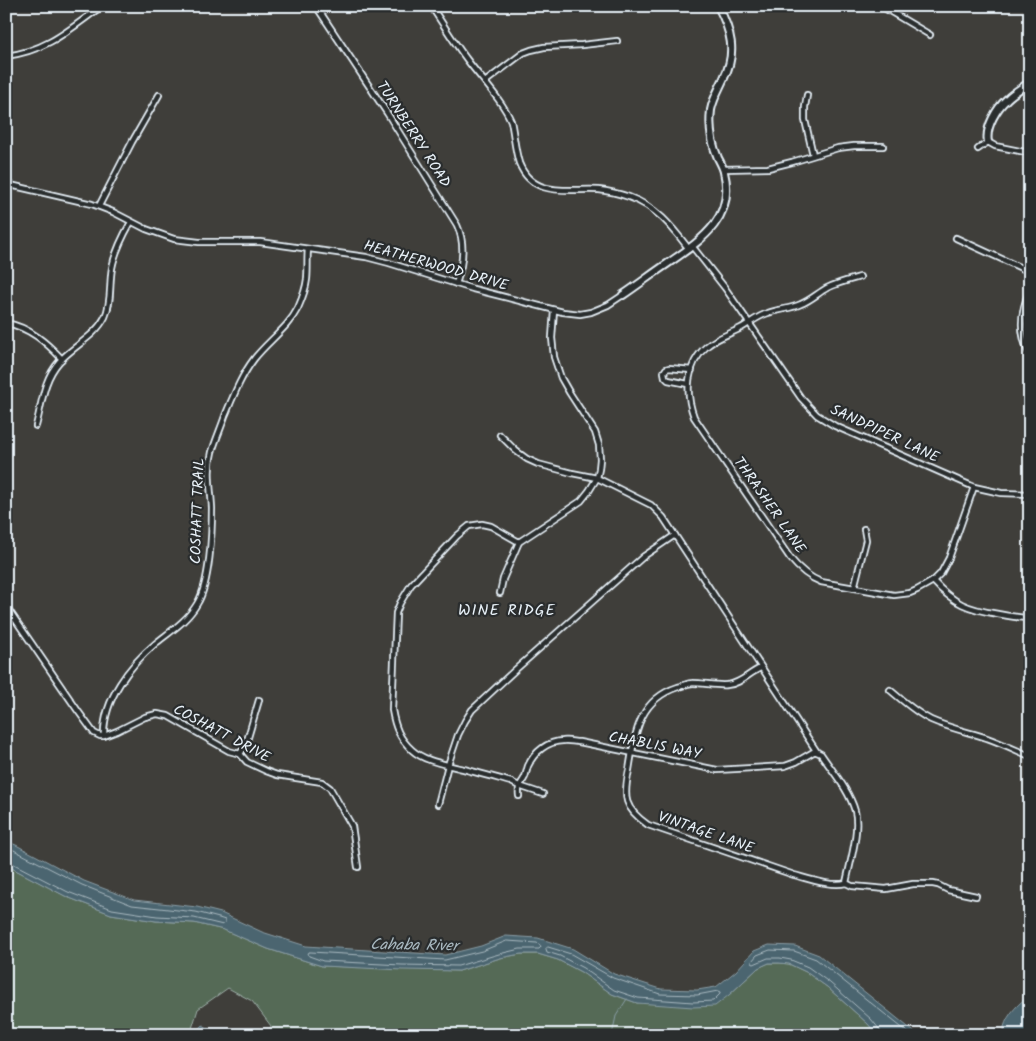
<svg xmlns="http://www.w3.org/2000/svg" width="1036" height="1041" viewBox="0 0 1036 1041" font-family="Kalam,sans-serif">
	<style>
		.green { fill: #546b57; stroke: #9eaea8 }
		.water { fill: #4b656f; stroke: #8a9da6 }
		.lines { fill: none; stroke-linecap: round; stroke-linejoin: round }
		.shore { stroke: #a9b9c1; stroke-width: 1 }
		.stream { stroke: #8a9da6; stroke-width: 1 }
		.street-casing { stroke: #e8f1f8; stroke-width: 8 }
		.secondary-casing { stroke: #e8f1f8; stroke-width: 10 }
		.street { stroke: #2a2d2e; stroke-width: 4.5 }
		.secondary { stroke: #2a2d2e; stroke-width: 6 }
		.labels { text-anchor: middle; stroke-width: 4.5; stroke-linejoin: round; paint-order: stroke }
		.street-label { font-size: 15px; fill: #e8f1f8; stroke: #2a2d2e }
		.neighbourhood-label { font-size: 16px; letter-spacing: 1px; fill: #e8f1f8; stroke: #2a2d2e }
		.water-label { font-size: 16px; font-style: italic; fill: #a9b9c1; stroke: #2a2d2e }
	</style>
	<rect width="100%" height="100%" fill="#3f3e3a"/>
	<filter id="ink" filterUnits="userSpaceOnUse"><feTurbulence type="fractalNoise" baseFrequency=".02" numOctaves="2"/><feDisplacementMap in="SourceGraphic" scale="10" xChannelSelector="R" yChannelSelector="G"/><feConvolveMatrix kernelMatrix="1 2 1 2 8 2 1 2 1" color-interpolation-filters="sRGB"/></filter>
	<g filter="url(#ink)">
		<path class="green" d="M6 865 67 897 111 914 156 921 194 923 224 930 268 949 322 966 459 971 500 958 521 954H538L558 960 581 972 612 994 637 1003 729 995 758 968 769 963H779L789 964 806 972 827 987 867 1023 878 1035H270L271 1026 252 1001 228 988 198 1009 190 1035H166L138 1028 135 1035H6Z"/>
		<g class="water">
			<path d="M6 841 16 845 84 881 134 900 197 907 221 913 262 932 306 946 445 955 481 946 506 936 538 938 573 949 614 974 661 989 697 990 716 987 736 971 754 951 769 945 795 946 819 955 918 1035H878L867 1023 827 987 806 972 789 964 779 963H769L758 968 729 995 715 1006 693 1007 637 1003 612 994 581 972 558 960 538 954H521L500 958 459 971 402 970 322 966 268 949 224 930 194 923 156 921 111 914 67 897 6 865Z"/>
			<path d="M1030 996V1027L1027 1035H1004C1004 1032 1004 1029 1004 1027 1007 1015 1020 1001 1030 996Z"/>
			<path d="M203 1025 219 1035H195L197 1030Z"/>
		</g>
		<g class="lines">
			<g class="shore">
				<path d="M6 846 82 885 132 905 196 912 219 918 225 920V923L223 925 194 918 157 916 112 909 68 892 10 862 6 861"/>
				<path d="M507 941 537 943 540 945 541 947 539 949H520L499 954 458 966 402 965 323 961 309 956 308 954 309 952H311L445 960 482 951Z"/>
				<path d="M548 947 571 954 613 978 660 994 697 995 718 991 720 992V994L713 1001 693 1002 638 998 614 990 583 968 560 956 547 952 546 949Z"/>
				<path d="M881 1035 880 1030 871 1019 830 983 808 967 791 960 780 958H768L754 964 752 963V961L757 955 770 950 794 951 816 959 911 1035"/>
			</g>
			<path class="stream" d="M612 1035 616 1016 627 999"/>
			<defs>
				<g id="street">
					<path d="M316 6 387 113 457 225C466 244 463 264 456 284"/>
					<path d="M431 6C443 24 455 44 468 61 482 80 502 100 511 121 514 135 515 150 519 163 533 199 570 188 599 190 609 191 620 194 629 197 657 207 672 227 689 249"/>
					<path d="M881 6 930 35"/>
					<path d="M721 11 734 6"/>
					<path d="M6 56C47 51 70 29 102 6"/>
					<path d="M485 82 523 53 531 50 544 47 582 45 617 41"/>
					<path d="M807 95 805 107V120L813 155"/>
					<path d="M978 149 988 142 995 146 1030 153"/>
					<path d="M723 169 768 168 792 162 838 148 854 146H883"/>
					<path d="M6 184 92 204 113 212 146 229 174 239 199 242H260L366 257 389 263 473 289 563 312 580 314 591 312 608 305 623 295"/>
					<path d="M99 206 132 142 159 95"/>
					<path d="M956 238 1030 272"/>
					<path d="M692 246 725 288 801 398 817 415 835 426 974 487 1001 493 1030 494"/>
					<path d="M860 277C849 280 837 283 827 288 818 293 811 300 801 304 791 309 779 309 768 313 758 316 750 323 741 328 730 334 718 337 707 346 686 364 685 393 694 417L790 558C799 569 808 577 821 582L894 595 910 593 917 590 933 581 941 573 949 558 974 487"/>
					<path d="M1030 290C1020 312 1018 333 1030 355"/>
					<path d="M6 323C29 327 47 343 62 359"/>
					<path d="M688 384 668 380 665 377 664 372 666 369 669 368 692 370"/>
					<path d="M36 426C42 404 43 380 59 362 73 346 95 337 105 317 112 302 109 284 112 268 115 252 123 236 131 222"/>
					<path d="M500 435 516 451 527 459 538 464 572 473 597 478 651 505 663 517 817 752 821 754C833 772 849 790 855 811 860 830 850 863 846 883"/>
					<path d="M519 542 491 526 482 524 469 526 457 536 411 585 400 603 396 613 392 710C395 727 399 738 412 750 424 761 444 764 459 768 476 772 493 777 511 782L519 786 543 794"/>
					<path d="M933 581C954 604 968 609 998 614 1009 616 1019 618 1030 618"/>
					<path d="M854 588 866 540 864 529"/>
					<path d="M500 593 503 579 519 542 581 501 589 491 597 478 599 469 600 459 599 445 595 432 569 392 561 378 554 357 552 338 554 310"/>
					<path d="M6 606 78 711 94 733 100 736H104L117 731 145 717 157 714 168 716 229 751 240 754 247 762 266 771 277 775 322 782 330 788 352 826 358 867"/>
					<path d="M761 668C750 672 741 684 727 685 716 686 704 683 693 683 688 683 683 686 678 687 638 700 635 734 629 770 623 798 624 808 648 825L794 875C809 879 832 887 846 883L852 886 886 889 913 884H933L938 885 948 890 976 896"/>
					<path d="M890 690C903 701 916 713 931 720 949 728 968 732 987 738 1001 743 1016 750 1030 756"/>
					<path d="M104 736C103 699 130 665 156 643 171 631 187 621 197 604 210 583 212 533 212 508 211 489 207 471 212 452 216 439 221 428 225 416 233 397 241 376 254 359 268 341 288 328 298 308 302 299 306 288 307 279 308 269 307 259 308 249"/>
					<path d="M240 754 246 744 259 700"/>
					<path d="M519 796C518 784 520 787 525 777 526 774 527 769 528 766 534 752 548 741 563 741 568 740 574 742 579 742L717 770 785 766 796 762 815 751 817 752"/>
					<path d="M438 804 448 765 458 735 465 721 472 710 515 670 644 556 675 535"/>
				</g>
				<g id="secondary">
					<path d="M988 142C985 127 997 108 1007 99 1014 92 1022 88 1030 82"/>
					<path d="M623 295C638 285 652 274 667 264 700 241 736 219 724 172 723 167 720 162 718 158 711 142 709 127 711 110 713 99 719 89 724 78 737 52 731 31 718 6"/>
				</g>
			</defs>
			<use href="#street" class="street-casing"/>
			<use href="#secondary" class="secondary-casing"/>
			<use href="#street" class="street"/>
			<use href="#secondary" class="secondary"/>
		</g>
	</g>
	<g class="labels">
		<g class="street-label">
			<text transform="translate(414 134) rotate(57)" y="5">TURNBERRY ROAD</text>
			<text transform="translate(436 265) rotate(16)" y="5">HEATHERWOOD DRIVE</text>
			<text transform="translate(885 433) rotate(25)" y="5">SANDPIPER LANE</text>
			<text transform="translate(770 505) rotate(55)" y="5">THRASHER LANE</text>
			<text transform="translate(197 511) rotate(-88)" y="5">COSHATT TRAIL</text>
			<text transform="translate(222 733) rotate(28)" y="5">COSHATT DRIVE</text>
			<text transform="translate(655 745) rotate(11)" y="5">CHABLIS WAY</text>
			<text transform="translate(706 832) rotate(19)" y="5">VINTAGE LANE</text>
		</g>
		<g class="neighbourhood-label">
			<text x="507" y="615">WINE RIDGE</text>
		</g>
		<g class="water-label">
			<text transform="translate(414 944) rotate(1)" y="6">Cahaba River</text>
		</g>
	</g>
	<rect width="1036" height="1041" fill="none" stroke="#2a2d2e" stroke-width="25"/>
	<rect x="12" y="12" width="1011" height="1016" fill="none" stroke="#e8f1f8" stroke-width="2" filter="url(#ink)"/>
</svg>
